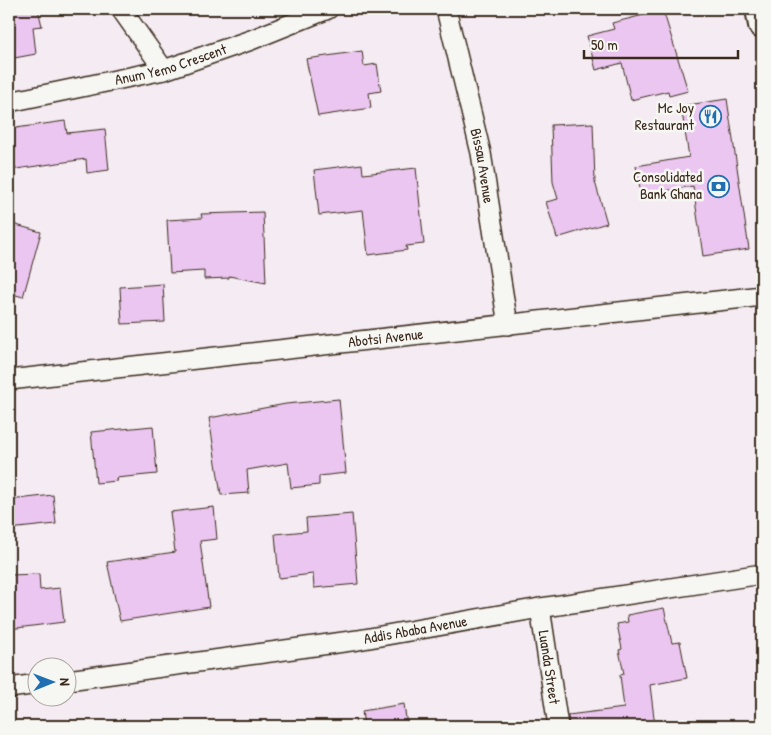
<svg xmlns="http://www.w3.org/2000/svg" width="771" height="735" viewBox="0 0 771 735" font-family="'Patrick Hand',sans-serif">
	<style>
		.building { fill: #ebc6f0; stroke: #3b2a1e }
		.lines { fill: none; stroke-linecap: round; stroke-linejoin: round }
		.street-casing { stroke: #3b2a1e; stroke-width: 22 }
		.secondary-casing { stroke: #3b2a1e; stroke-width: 30 }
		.street { stroke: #f6f6f2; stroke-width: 19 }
		.secondary { stroke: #f6f6f2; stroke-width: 26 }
		.labels { text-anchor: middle; stroke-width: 5; stroke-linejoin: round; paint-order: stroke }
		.street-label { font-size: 15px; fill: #3b2a1e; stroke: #f6f6f2 }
		.poi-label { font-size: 15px; fill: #3b2a1e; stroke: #f6f6f2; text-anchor: end }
	</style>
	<rect width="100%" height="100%" fill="#f4ecf2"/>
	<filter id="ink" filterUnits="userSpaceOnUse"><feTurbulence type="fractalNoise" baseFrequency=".02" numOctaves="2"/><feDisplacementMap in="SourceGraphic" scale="10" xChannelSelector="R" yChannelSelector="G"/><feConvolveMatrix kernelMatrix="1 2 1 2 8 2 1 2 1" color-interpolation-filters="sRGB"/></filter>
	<g filter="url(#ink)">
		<g class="building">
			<path d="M9 9H38L42 26 33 27 36 54 9 59Z"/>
			<path d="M663 10 688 91 669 96 668 91 631 100 622 63 596 70 587 36 614 29 612 23Z"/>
			<path d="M362 51 364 66 377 64 381 91 369 93 371 108 318 116 306 59Z"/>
			<path d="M727 99 749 249 703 256 693 186 641 195 636 166 689 157 681 106Z"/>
			<path d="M65 121 67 133 105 129 109 170 87 173 86 159 9 170V129Z"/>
			<path d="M593 123 595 182 607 223 557 238 546 202 558 199 553 182 551 125Z"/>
			<path d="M362 164 363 174 416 168 424 244 406 246 407 250 368 255 363 210 319 215 314 170Z"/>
			<path d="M263 212 266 283 229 276V278L204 279V271L170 273 167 220 202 218 201 214Z"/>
			<path d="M9 223 41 232 23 297 9 293Z"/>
			<path d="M163 284 165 322 122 324 120 287Z"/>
			<path d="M339 399 346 473 319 476V485L291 488 288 463 247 470 249 493 221 495 209 418 286 404Z"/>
			<path d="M153 426 157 474 116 478 117 481 96 483 91 432Z"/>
			<path d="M53 495 56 524 9 529V500Z"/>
			<path d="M214 507 217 539 200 541 209 607 120 621 107 562 175 552 170 512Z"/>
			<path d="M352 514 358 584 314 588 313 574 279 578 275 534 307 531 306 518Z"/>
			<path d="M39 574 40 590 60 588 64 622 9 629V575Z"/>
			<path d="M664 608 672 643 680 642 687 678 650 685 655 726H569L568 715 624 708 620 675 624 674 619 650 622 649 617 624 628 622 627 615Z"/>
			<path d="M404 704 407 726H364L362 711Z"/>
		</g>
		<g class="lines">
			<defs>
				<g id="street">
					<path d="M121 9 164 70"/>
					<path id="s1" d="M446 9 481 153 508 325"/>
					<path id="s2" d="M9 102 164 70 251 40 328 9"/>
					<path id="s3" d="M9 380 762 296"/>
					<path id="s4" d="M540 608 558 726"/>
					<path id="s5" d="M68 680 358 640 540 608 762 574"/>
					<path d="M9 688 38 684"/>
				</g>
				<path id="secondary" d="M759 9 762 25"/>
			</defs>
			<use href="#street" class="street-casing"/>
			<use href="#secondary" class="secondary-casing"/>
			<use href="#street" class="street"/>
			<use href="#secondary" class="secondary"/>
		</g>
	</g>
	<defs>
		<symbol id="restaurant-ring" viewBox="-11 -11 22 22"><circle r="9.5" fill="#f6f6f2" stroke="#1f6fb2" stroke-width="1.5"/><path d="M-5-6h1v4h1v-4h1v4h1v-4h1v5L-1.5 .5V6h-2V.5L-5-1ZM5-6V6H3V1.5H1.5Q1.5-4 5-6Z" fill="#1f6fb2"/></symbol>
		<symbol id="bank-ring" viewBox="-11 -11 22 22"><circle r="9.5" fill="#f6f6f2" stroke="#1f6fb2" stroke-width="1.5"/><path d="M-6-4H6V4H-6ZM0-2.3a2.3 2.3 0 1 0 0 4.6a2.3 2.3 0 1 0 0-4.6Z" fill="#1f6fb2"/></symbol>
	</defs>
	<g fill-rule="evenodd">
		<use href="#restaurant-ring" x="698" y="104" width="25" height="25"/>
		<use href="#bank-ring" x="706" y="174" width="25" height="25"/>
	</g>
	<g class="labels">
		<g class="street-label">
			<text dy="5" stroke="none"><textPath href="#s2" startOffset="166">Anum Yemo Crescent</textPath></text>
			<text dy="5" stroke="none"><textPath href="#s1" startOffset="161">Bissau Avenue</textPath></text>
			<text dy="5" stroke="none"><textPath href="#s3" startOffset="379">Abotsi Avenue</textPath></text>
			<text dy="5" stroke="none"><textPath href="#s5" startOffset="351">Addis Ababa Avenue</textPath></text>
			<text dy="5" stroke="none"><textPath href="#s4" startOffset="60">Luanda Street</textPath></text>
		</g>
		<g class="poi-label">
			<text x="694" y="113">Mc Joy<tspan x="694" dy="17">Restaurant</tspan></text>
			<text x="702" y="182">Consolidated<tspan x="702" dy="17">Bank Ghana</tspan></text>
		</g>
	</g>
	<rect width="771" height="735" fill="none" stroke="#f6f6f2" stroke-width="30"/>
	<rect x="15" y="15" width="741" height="705" fill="none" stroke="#3b2a1e" stroke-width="2" filter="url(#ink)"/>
	<g transform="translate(52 682) rotate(89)"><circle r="24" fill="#f6f6f2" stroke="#aba49d"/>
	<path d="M0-4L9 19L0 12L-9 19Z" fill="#1f6fb2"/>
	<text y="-8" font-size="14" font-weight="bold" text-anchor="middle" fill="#3b2a1e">N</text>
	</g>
	<path d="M584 50v8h154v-8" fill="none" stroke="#3b2a1e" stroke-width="2.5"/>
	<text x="591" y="50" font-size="15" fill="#3b2a1e" stroke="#f6f6f2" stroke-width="4" paint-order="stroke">50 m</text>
</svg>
